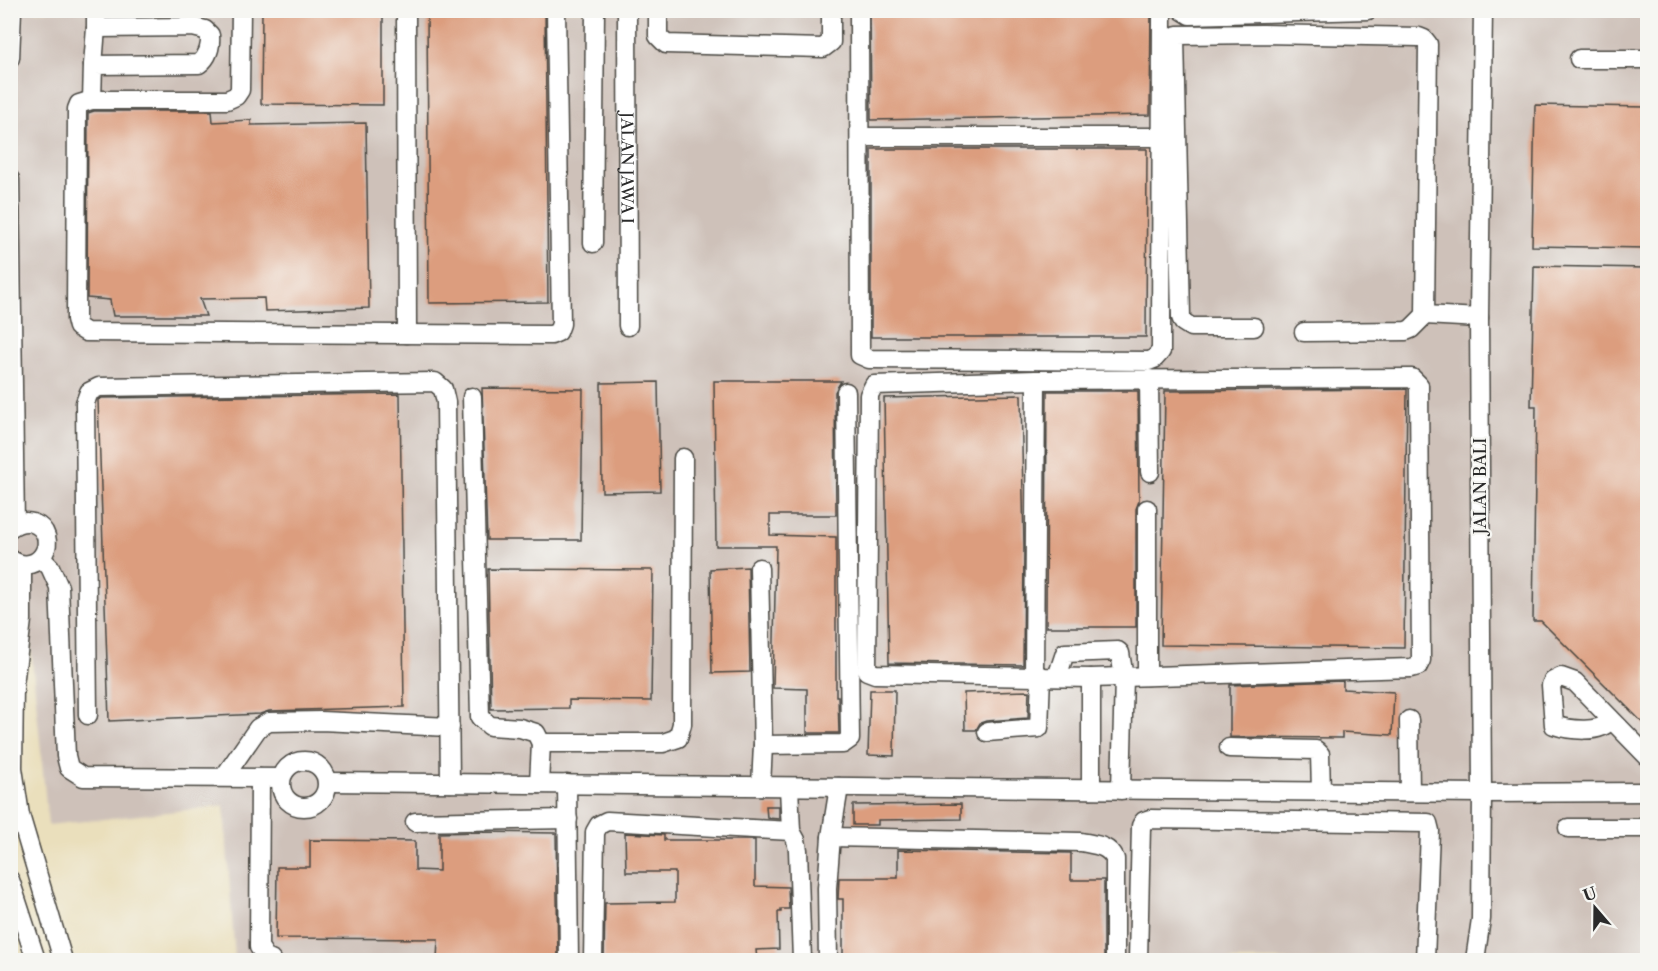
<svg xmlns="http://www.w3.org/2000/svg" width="1658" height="971" viewBox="0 0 1658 971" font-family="'Libre Caslon Text',serif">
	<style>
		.industrial { fill: #cec1b9 }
		.building { fill: #dc9d7e }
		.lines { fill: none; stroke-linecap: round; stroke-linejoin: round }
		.minor-casing { stroke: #484641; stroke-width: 21 }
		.minor { stroke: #fff; stroke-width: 18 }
		.labels { text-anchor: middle; stroke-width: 4.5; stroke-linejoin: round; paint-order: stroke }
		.street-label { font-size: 16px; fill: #2b2b2b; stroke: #f6f6f2 }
	</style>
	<rect width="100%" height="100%" fill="#f6f6f2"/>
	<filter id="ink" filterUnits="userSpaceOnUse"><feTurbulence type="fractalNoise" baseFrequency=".0167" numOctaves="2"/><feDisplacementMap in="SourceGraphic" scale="12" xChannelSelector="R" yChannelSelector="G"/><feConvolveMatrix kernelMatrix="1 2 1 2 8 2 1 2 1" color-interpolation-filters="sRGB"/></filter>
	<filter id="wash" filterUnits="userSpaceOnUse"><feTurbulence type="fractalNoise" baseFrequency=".008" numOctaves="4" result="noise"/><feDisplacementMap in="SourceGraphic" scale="24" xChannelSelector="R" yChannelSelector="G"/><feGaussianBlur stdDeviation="1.35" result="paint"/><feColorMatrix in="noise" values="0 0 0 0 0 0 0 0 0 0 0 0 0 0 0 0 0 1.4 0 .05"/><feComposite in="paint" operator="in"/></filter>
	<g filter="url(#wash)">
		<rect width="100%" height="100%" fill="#eadfbc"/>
		<path class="industrial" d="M11 11H1647V960H235L224 806 48 825 25 586 11 591Z"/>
		<g id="blocks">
			<g class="building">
				<path d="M262 10H383V105L261 104Z"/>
				<path d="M427 10H545L548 302 429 303Z"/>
				<path d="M870 10H1151L1150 115 871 120Z"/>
				<path d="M1535 105 1647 107V248L1532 246Z"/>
				<path d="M94 111H212L213 122 251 120V125L366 123 369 308 265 311 264 298 200 299 206 316H113L110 300 87 298 88 113Z"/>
				<path d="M871 149H1147L1146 337H871Z"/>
				<path d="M1534 266 1647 268V727L1541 621H1533L1536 406H1531Z"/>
				<path d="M714 381H841L835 392 836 515H770V535L836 537V696H838L839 733H807V689L773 688 776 546H716Z"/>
				<path d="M658 382 660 491 602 492 601 383Z"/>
				<path d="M482 388 583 389 581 540H487Z"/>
				<path d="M1407 389 1404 648 1161 645 1165 391Z"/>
				<path d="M1047 391H1138L1139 501 1136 509V627H1046Z"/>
				<path d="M400 394 404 707 269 711 260 714 109 721 98 400 102 398Z"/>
				<path d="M1021 395 1024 546 1023 665 889 663 884 398Z"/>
				<path d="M748 567 750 672 712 673 710 569Z"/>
				<path d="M488 569 653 570 651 701 569 700V708L491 709Z"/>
				<path d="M1343 681V689L1394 692 1392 735 1342 732V738L1230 737V685Z"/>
				<path d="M870 690H895L894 756 868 755Z"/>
				<path d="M1029 691 1028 718 986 721 980 723 976 730H965L964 693Z"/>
				<path d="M961 804V819L878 820V825H853V805Z"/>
				<path d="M766 806H779V819L767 818Z"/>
				<path d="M479 832 556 833 558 960H437L438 939 276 938 277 867H310V840L415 841V870L439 871V833Z"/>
				<path d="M625 833 664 835V840H755V886L788 887 789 909H781V912H778L779 949 756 950 757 960H604L605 903 675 902V872H626Z"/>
				<path d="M898 850 1071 853V880H1104V960H843V899H838L839 878H898Z"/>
			</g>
		</g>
	</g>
	<g filter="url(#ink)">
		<use href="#blocks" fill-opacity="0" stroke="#484641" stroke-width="1.5"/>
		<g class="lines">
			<defs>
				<g id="minor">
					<path d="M241 10 240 90 236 96 227 100H92L79 104 77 109 76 319 78 327 86 332 551 335 558 332 561 324 556 10"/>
					<path d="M406 10 407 334"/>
					<path id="s1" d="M627 10 628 326"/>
					<path d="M658 10V36L666 44 823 48 831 42V10"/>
					<path d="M859 10 860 355 869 359 1149 361 1154 359 1161 351 1162 10"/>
					<path d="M1182 10 1190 15 1368 10"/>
					<path d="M10 58 12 10"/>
					<path d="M1579 59H1648"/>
					<path d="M93 65 96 28"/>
					<path d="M92 100 93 65 199 64C208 57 211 47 210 35L205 30 193 27 96 28V10"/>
					<path d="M860 137H1162"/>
					<path d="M10 179 15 524"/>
					<path d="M593 243 595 10"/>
					<path d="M1425 315 1479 318"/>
					<path d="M1254 327H1191L1183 322 1181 317 1175 37 1177 35 1262 34 1419 37 1424 39 1428 44 1425 315 1411 329 1406 331 1304 332"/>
					<path d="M1412 378 1419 385 1421 660 1418 666 1411 668 1091 678 875 674 867 671 869 395 874 385 1036 380Z"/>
					<path d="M1149 379 1150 472"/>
					<path d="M472 397 480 717 490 726 520 728 536 733 541 743"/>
					<path d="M1147 509V676"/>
					<path d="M10 528C17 523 24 520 33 523 62 534 41 580 10 559"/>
					<path d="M41 558 50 567 59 587 66 756 69 768 83 777 281 778"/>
					<path d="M22 565V620L14 685 13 768 20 815 63 960"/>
					<path d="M759 568 763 745 761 786"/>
					<path d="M1034 676 1036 380"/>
					<path d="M1057 677 1065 653 1118 651 1120 653 1124 677 1121 790"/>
					<path d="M88 715 85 403 89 392 99 387 435 382 443 389 446 402 450 783"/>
					<path d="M1409 720 1410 792"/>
					<path d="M1610 720C1601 734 1569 730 1554 725L1551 685 1553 681 1561 677 1575 682 1648 757"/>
					<path d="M987 732 1039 728 1041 676"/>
					<path d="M763 745 843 744 850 739 846 392"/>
					<path d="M1229 748 1316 750 1320 754 1321 791"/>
					<circle cx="304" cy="784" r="23"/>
					<path d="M224 777 258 728 269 722 321 721 450 727"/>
					<path d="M260 778 259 947 267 959 271 960"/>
					<path d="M327 782 1482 793 1648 792"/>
					<path d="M539 784 541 743H663L678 738 682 724 683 458"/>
					<path d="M567 784 569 960"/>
					<path d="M789 787 791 831 796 840 798 850 802 960"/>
					<path d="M1091 789V678"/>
					<path d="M415 822 568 819"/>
					<path d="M1568 828H1648"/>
					<path d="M831 837 1081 842C1096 845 1108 845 1115 859V960"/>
					<path d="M10 880 36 960"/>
					<path d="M593 960 595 832 599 825 607 821 791 831"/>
					<path d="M828 960 827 888 831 837 839 787"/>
					<path d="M1138 960 1141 826 1144 821 1150 819 1428 823 1430 831 1425 960"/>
					<path d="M1475 960 1481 919 1482 793 1479 318 1483 10"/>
				</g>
			</defs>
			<use href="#minor" class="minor-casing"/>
			<use href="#minor" class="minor"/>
		</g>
	</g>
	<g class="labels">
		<g class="street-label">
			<text dy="6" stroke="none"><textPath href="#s1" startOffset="158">JALAN JAWA I</textPath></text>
			<text transform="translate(1480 486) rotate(-90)" y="6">JALAN BALI</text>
		</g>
	</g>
	<rect width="1658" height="971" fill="none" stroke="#f6f6f2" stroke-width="36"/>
	<g transform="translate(1595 908) rotate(340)" stroke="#f6f6f2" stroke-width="4.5" paint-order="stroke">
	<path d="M0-4.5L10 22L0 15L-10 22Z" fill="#2b2b2b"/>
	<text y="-9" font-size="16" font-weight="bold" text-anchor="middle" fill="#2b2b2b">U</text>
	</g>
</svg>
